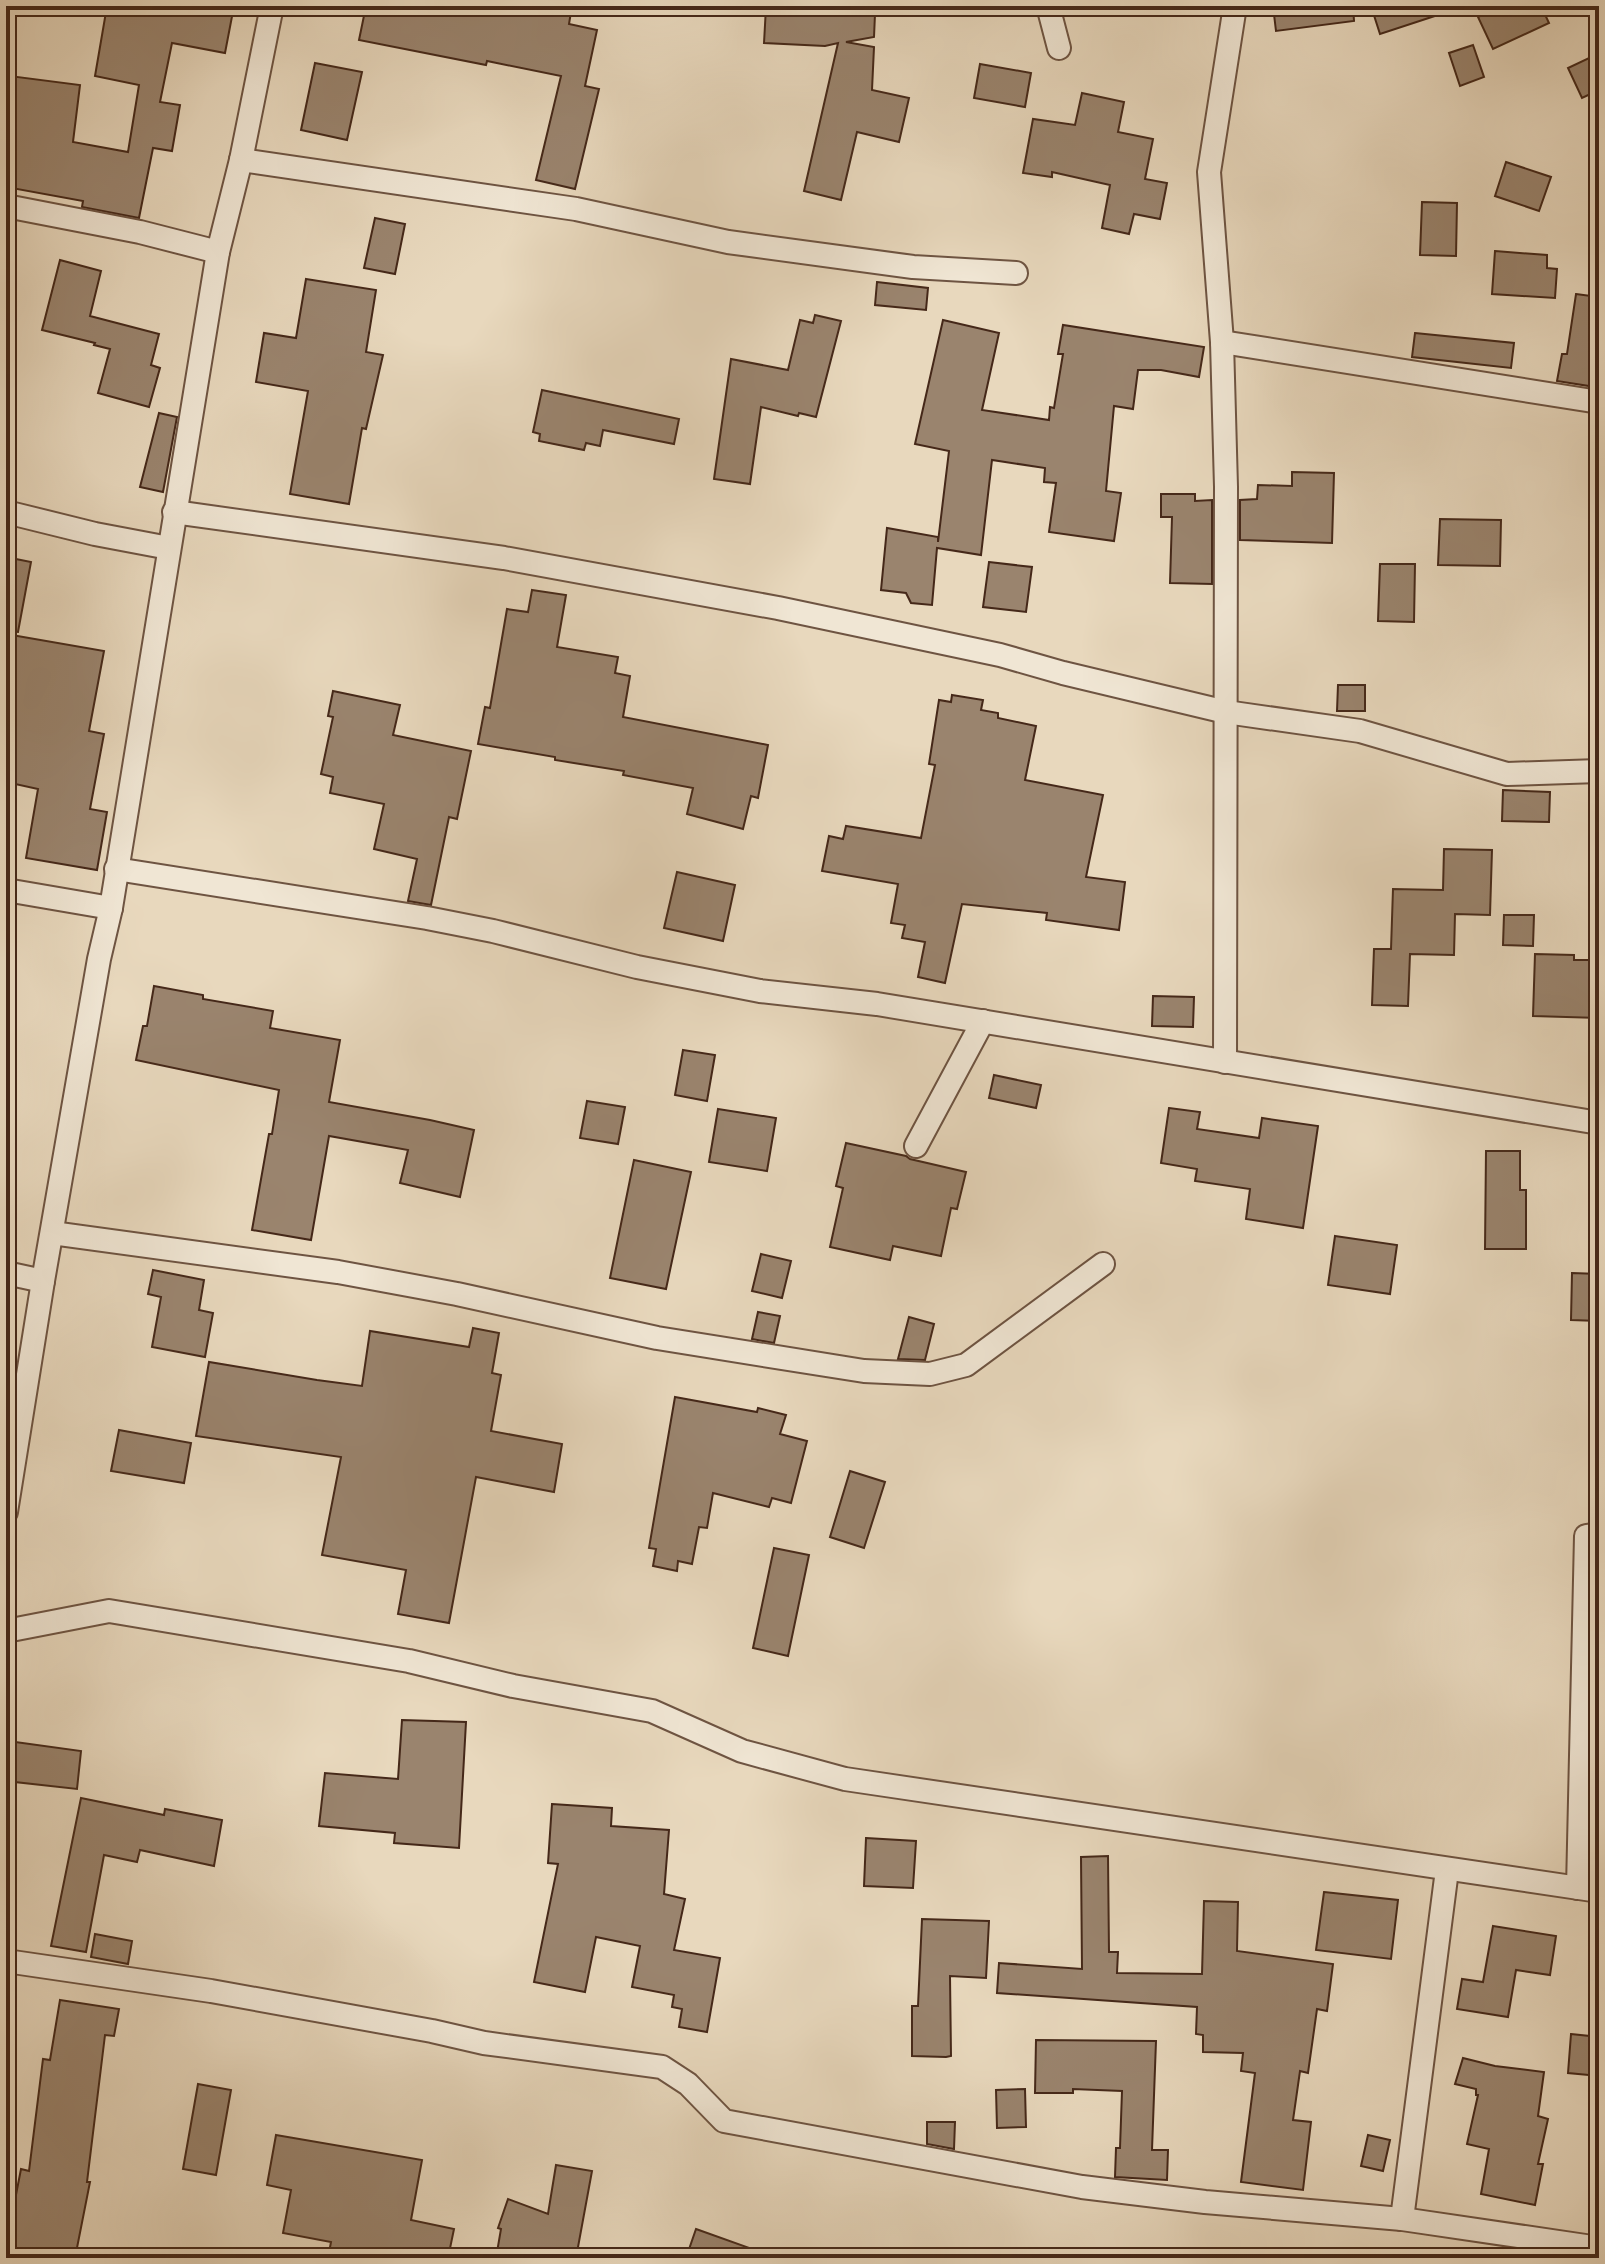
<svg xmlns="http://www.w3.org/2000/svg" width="1605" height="2264" viewBox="0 0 1605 2264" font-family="'IM FELL Double Pica',serif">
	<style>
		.building { fill: #9a846e; stroke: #452819; stroke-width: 2 }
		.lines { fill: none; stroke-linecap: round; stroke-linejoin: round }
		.minor-casing { stroke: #6e5442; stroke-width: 26 }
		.minor { stroke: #f0e6d4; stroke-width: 22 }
	</style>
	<rect width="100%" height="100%" fill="#e8d8bd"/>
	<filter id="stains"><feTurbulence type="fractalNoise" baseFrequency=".0025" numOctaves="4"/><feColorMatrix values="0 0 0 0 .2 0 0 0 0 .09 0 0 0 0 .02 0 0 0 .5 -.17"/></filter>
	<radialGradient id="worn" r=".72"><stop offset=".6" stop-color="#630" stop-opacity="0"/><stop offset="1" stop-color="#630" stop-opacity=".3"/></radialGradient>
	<g class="building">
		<path d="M107 6H234L225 53 172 43 160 102 180 105 172 151 153 148 139 218 82 207 83 201 6 187V103L10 76 80 85 73 142 128 152 139 85 95 76Z"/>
		<path d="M366 6H572L569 24 597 30 585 86 599 89 575 189 536 180 561 76 487 61 486 65 359 40Z"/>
		<path d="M1273 6H1353L1354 21 1276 31Z"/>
		<path d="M1371 6H1449L1450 11 1380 34Z"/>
		<path d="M1501 6H1541L1549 23 1493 49 1478 17Z"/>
		<path d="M766 7 875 14 874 37 846 42 874 47 872 90 909 98 899 142 857 132 841 200 804 191 838 43 825 46 764 43Z"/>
		<path d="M1473 45 1484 77 1460 86 1449 53Z"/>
		<path d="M1589 58 1599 79V90L1582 98 1568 68Z"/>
		<path d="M315 63 362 72 347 140 301 130Z"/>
		<path d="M980 64 1031 73 1025 107 974 98Z"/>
		<path d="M1082 93 1124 102 1118 132 1153 139 1145 179 1167 183 1160 219 1134 214 1129 234 1102 228 1110 185 1052 172V177L1023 173 1033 119 1075 125Z"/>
		<path d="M1506 162 1551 177 1539 211 1495 196Z"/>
		<path d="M1422 202 1457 203 1456 256 1420 255Z"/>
		<path d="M375 218 405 224 395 274 364 268Z"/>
		<path d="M1495 251 1547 255V268L1557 269 1555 298 1492 294Z"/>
		<path d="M60 260 101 271 90 316 159 334 151 365 160 368 149 407 98 393 110 349 94 345 95 343 42 330Z"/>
		<path d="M306 279 376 290 366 352 383 355 366 429 362 428 349 504 290 494 308 391 256 382 264 333 296 338Z"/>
		<path d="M877 282 928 288 926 310 875 305Z"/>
		<path d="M1576 294 1599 297 1590 359H1594L1589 386 1557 381 1562 354H1567Z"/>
		<path d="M815 315 841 321 816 417 799 413 798 416 761 407 750 484 714 479 731 359 788 370 800 320 813 323Z"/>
		<path d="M943 320 999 333 982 410 1049 420 1050 407 1054 408 1063 354H1058L1063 325 1204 347 1199 377 1161 370H1138L1133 409 1114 406 1106 491 1121 493 1114 541 1049 532 1056 483 1044 482 1045 468 992 460 981 555 937 548 932 605 911 603 906 593 881 590 887 528 938 537V542L949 451 915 444Z"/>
		<path d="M1415 333 1514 343 1511 368 1412 357Z"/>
		<path d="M542 390 679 419 674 444 603 430 600 446 586 443 584 450 539 441 540 434 533 432Z"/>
		<path d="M159 413 177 417 163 492 140 487Z"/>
		<path d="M1292 472 1334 473 1332 543 1240 540V500L1257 499 1258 485 1292 486Z"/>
		<path d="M1161 494H1195V501L1212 500V584L1170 583 1172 517H1161Z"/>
		<path d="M1440 519 1501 520 1500 566 1438 565Z"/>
		<path d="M6 557 31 562 18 632 6 631Z"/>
		<path d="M989 562 1032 567 1026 612 983 607Z"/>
		<path d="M1380 564H1415L1414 622 1378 621Z"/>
		<path d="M532 590 566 595 557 647 618 657 615 673 630 676 623 717 768 745 758 798 751 796 743 829 687 814 693 788 623 775 624 771 555 760V757L478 744 485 707 490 708 507 609 528 612Z"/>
		<path d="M6 634 104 651 89 731 104 734 90 809 107 812 97 870 26 858 38 789 6 782Z"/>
		<path d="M1338 685H1365V711H1337Z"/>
		<path d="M333 691 400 705 393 735 471 751 457 819 449 817 431 905 408 901 417 859 374 849 384 804 330 793 333 777 321 774 333 717 328 716Z"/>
		<path d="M952 695 983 700 981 710 998 713V718L1036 726 1025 780 1103 795 1086 877 1125 882 1119 930 1046 920 1047 913 962 904 945 983 918 977 925 942 902 938 905 925 891 923 898 884 822 871 829 836 843 839 846 826 921 838 935 765 929 764 939 700 951 702Z"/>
		<path d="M1503 790 1550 792 1549 822 1502 821Z"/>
		<path d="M1444 849 1492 850 1490 915 1455 914 1454 955 1410 954 1408 1006 1372 1005 1374 949H1391L1393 889 1443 890Z"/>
		<path d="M677 872 735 885 723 941 664 928Z"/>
		<path d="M1504 915H1534L1533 946 1503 945Z"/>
		<path d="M1535 954 1574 955V960H1599V1018L1533 1016Z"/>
		<path d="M154 986 203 995V999L273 1011 270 1028 340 1040 329 1102 430 1120 474 1130 460 1197 400 1183 408 1150 329 1136 311 1240 252 1230 269 1134H272L279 1090 136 1060 143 1026H147Z"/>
		<path d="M1153 996 1194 997 1193 1027 1152 1026Z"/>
		<path d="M683 1050 715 1055 707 1101 675 1095Z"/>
		<path d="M994 1075 1041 1085 1036 1108 989 1098Z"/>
		<path d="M587 1101 625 1107 618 1144 580 1138Z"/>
		<path d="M1169 1108 1200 1112 1197 1129 1259 1138 1262 1118 1318 1126 1303 1228 1246 1219 1250 1189 1195 1181 1197 1169 1161 1163Z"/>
		<path d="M718 1109 776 1118 767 1171 709 1162Z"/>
		<path d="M846 1143 906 1156 910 1159 966 1172 957 1209 951 1208 941 1256 893 1246 890 1260 830 1247 843 1188 836 1186Z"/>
		<path d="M1486 1151H1520V1190H1526V1249H1485Z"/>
		<path d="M634 1160 691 1172 666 1289 610 1278Z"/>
		<path d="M1335 1236 1397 1245 1390 1294 1328 1285Z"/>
		<path d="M761 1254 791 1261 782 1298 752 1291Z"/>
		<path d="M153 1270 204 1280 199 1310 213 1313 205 1357 152 1347 161 1297 148 1294Z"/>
		<path d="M1572 1273 1599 1274V1321L1571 1320Z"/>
		<path d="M758 1312 780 1316 774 1343 752 1339Z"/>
		<path d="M909 1317 934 1324 925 1360 898 1359Z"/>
		<path d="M473 1328 499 1333 492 1373 501 1375 491 1431 562 1444 554 1492 476 1477 449 1623 398 1614 406 1570 322 1555 341 1457 196 1436 209 1362 317 1380 362 1386 370 1331 469 1347Z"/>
		<path d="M675 1397 757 1412 758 1408 786 1415 780 1434 807 1441 791 1503 772 1498 769 1507 713 1493 707 1528 699 1527 692 1564 678 1561 677 1571 653 1566 656 1549 649 1548Z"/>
		<path d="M119 1430 191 1443 184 1483 111 1471Z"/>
		<path d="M850 1471 885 1482 864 1548 830 1537Z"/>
		<path d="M774 1548 809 1555 788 1656 753 1648Z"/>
		<path d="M402 1720 466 1722 459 1848 394 1843 395 1833 319 1826 325 1773 398 1779Z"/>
		<path d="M8 1741 81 1751 77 1789 6 1781Z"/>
		<path d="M81 1798 164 1815 165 1809 222 1820 214 1866 140 1850 137 1862 104 1855 86 1952 51 1946Z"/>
		<path d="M552 1804 612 1808 611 1826 669 1830 664 1894 685 1899 674 1950 720 1958 707 2032 679 2027 682 2009 672 2007 674 1995 632 1987 640 1946 596 1937 585 1992 534 1982 558 1864 548 1863Z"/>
		<path d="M866 1838 916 1841 913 1888 864 1886Z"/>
		<path d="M1108 1856 1109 1952H1118L1117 1973 1202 1974 1204 1901 1238 1902 1237 1951 1333 1964 1327 2011 1317 2009 1308 2073 1300 2071 1293 2120 1311 2122 1303 2190 1241 2182 1255 2073 1241 2071 1243 2053 1203 2052V2035L1196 2034 1197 2007 997 1993 999 1963 1082 1969 1081 1857Z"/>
		<path d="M1324 1892 1398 1900 1391 1959 1316 1950Z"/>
		<path d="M922 1919 989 1921 986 1978 950 1976 951 2056 946 2057 912 2056V2006H918Z"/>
		<path d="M1493 1926 1556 1936 1550 1975 1516 1970 1508 2017 1457 2009 1462 1979 1483 1982Z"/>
		<path d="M95 1934 132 1941 128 1964 91 1957Z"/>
		<path d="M60 2000 119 2009 114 2036 105 2035 87 2182H90L75 2258H20L6 2255V2246L21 2169 29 2171 43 2059 50 2060Z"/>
		<path d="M1571 2034 1599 2037V2076L1568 2073Z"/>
		<path d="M1036 2040 1156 2041 1152 2150H1168L1167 2180 1115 2177 1116 2148H1120L1122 2091 1073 2089V2093H1035Z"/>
		<path d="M1463 2058 1495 2066 1544 2072 1538 2116 1548 2119 1538 2164H1543L1535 2205 1481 2194 1489 2149 1467 2144 1478 2095H1476V2089L1455 2084Z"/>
		<path d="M198 2084 231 2090 216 2175 183 2169Z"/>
		<path d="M1025 2089 1026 2127 997 2128 996 2090Z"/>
		<path d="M927 2122H955L954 2149 927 2144Z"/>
		<path d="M276 2135 422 2160 411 2220 454 2229 448 2258H328L331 2242 283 2233 291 2190 267 2185Z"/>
		<path d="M1368 2135 1390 2140 1383 2171 1361 2166Z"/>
		<path d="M556 2165 592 2171 576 2258H496L501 2229 498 2228 508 2199 548 2214Z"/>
		<path d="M696 2229 769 2255 768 2258H686Z"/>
	</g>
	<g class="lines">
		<defs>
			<g id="minor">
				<path d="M1048 6 1059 48"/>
				<path d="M241 160 576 209 728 242 913 267 1016 273"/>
				<path d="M6 206 140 232 218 252"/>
				<path d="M1222 342 1599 402"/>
				<path d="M6 512 95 534 169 548"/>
				<path d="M174 512 504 558 778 608 1000 655 1063 673 1226 712 1360 731 1507 774 1599 771"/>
				<path d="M116 869 427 918 493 931 637 967 760 991 877 1004 1599 1123"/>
				<path d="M6 890 111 908"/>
				<path d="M1225 1062 1226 487 1222 342 1209 172 1235 6"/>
				<path d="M916 1146 983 1021"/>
				<path d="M52 1233 338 1272 457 1294 657 1338 864 1371 930 1374 966 1365 1103 1264"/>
				<path d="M6 1273 43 1281"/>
				<path d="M6 1512 43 1281 99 959 111 908 218 252 241 160 272 6"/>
				<path d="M6 1631 109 1611 409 1661 513 1686 652 1711 742 1751 845 1779 1599 1891"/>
				<path d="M1578 1888 1586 1536 1599 1534"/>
				<path d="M6 1961 211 1991 432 2031 484 2043 662 2067 688 2084 724 2121 1082 2187 1205 2202 1402 2219 1599 2248"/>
				<path d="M1402 2219 1447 1870"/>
			</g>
		</defs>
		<use href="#minor" class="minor-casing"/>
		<use href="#minor" class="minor"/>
	</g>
	<rect width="1605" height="2264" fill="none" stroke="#e8d8bd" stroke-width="32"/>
	<rect x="8" y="8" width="1589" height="2248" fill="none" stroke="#452819" stroke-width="4"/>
	<rect x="16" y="16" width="1573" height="2232" fill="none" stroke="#452819" stroke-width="2"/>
	<rect width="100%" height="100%" filter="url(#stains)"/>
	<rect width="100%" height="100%" fill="url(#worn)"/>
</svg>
